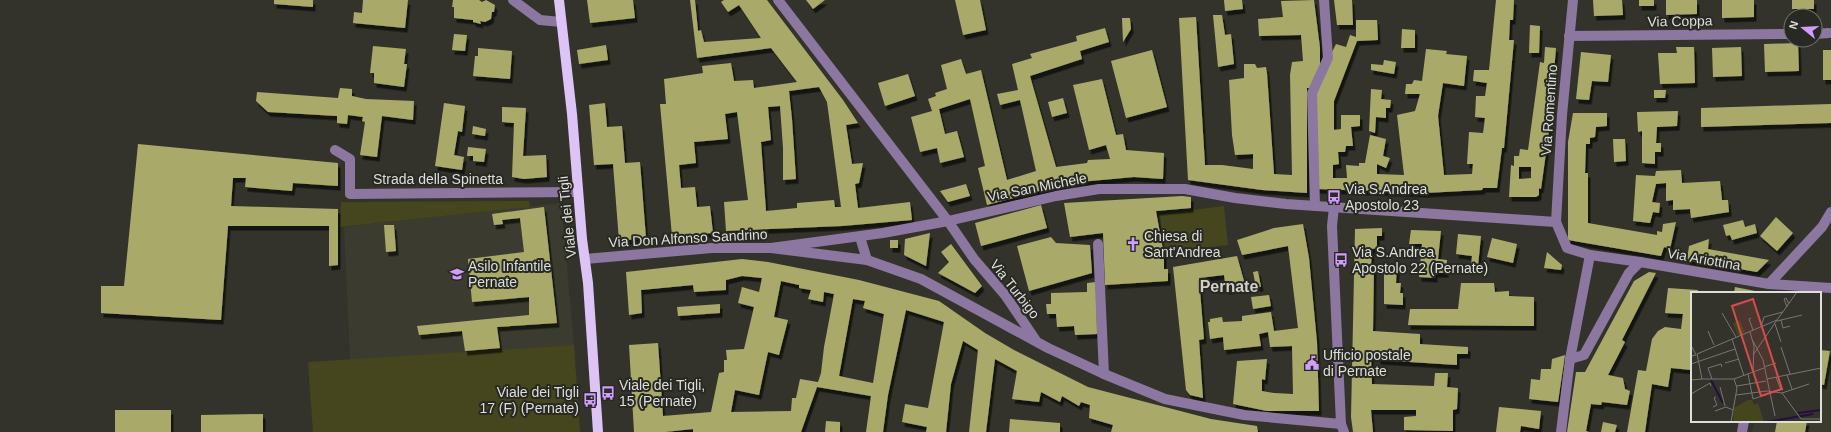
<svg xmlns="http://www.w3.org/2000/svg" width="1831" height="432" viewBox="0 0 1831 432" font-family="Helvetica,sans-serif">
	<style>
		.built { fill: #3b3c2f }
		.green { fill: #45451e }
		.building { fill: #a9aa6b; fill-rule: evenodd; filter: url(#shadow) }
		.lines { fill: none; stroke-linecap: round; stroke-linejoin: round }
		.minor { stroke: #8c77a0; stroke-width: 10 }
		.major { stroke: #ddc4f7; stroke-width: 10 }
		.labels { text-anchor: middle; stroke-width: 4; stroke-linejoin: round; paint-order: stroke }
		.street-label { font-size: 14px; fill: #dededa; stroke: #292923 }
		.poi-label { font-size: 14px; fill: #dededa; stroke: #292923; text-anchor: start }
		.quarter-label { font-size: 16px; font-weight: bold; fill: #d1d1c9; stroke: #292923 }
		.inset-river { fill: none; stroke: #270e3b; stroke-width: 2 }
		.inset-road { fill: none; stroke: #777772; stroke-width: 1 }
		.view { fill: #d84c4c; fill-opacity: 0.15; stroke: #d84c4c; stroke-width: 2 }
		.inset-edge { fill: none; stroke: #dededa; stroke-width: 2 }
	</style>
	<defs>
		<filter id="shadow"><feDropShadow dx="2.5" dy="4.5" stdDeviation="0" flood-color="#0009"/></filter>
	</defs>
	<rect width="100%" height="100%" fill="#33332c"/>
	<g class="built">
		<path d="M561 203 574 345 350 360 344 227Z"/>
		<path d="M1820 350 1830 351V432H1752L1754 421H1820Z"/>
	</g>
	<g class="green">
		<path d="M529 201 530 207 340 227 341 202Z"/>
		<path d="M1224 206 1228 245 1164 252 1160 214Z"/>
		<path d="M574 345 580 432H313L308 362Z"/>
	</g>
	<g class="building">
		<path d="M274 0H313V7L274 4Z"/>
		<path d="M363 0H408L405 28 353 23 354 12 362 13Z"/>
		<path d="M453 0H479L482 2 486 0 495 5 494 12H492L491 19 485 22 480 21 481 24 473 22V20L454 18V7H452Z"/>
		<path d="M587 0H633L635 18 590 23Z"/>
		<path d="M690 0H695L698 31 701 30 704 42 761 38 739 5 728 12 721 2 724 0H767L843 100 858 123 846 125 852 164 863 163 859 183 855 184 858 208 910 202 912 220 842 226 726 231 724 202 748 200 737 112 725 114 728 139 694 142 696 163 679 165 681 188 695 187 697 207 710 206 713 233 672 236 660 104H666L664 79 703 73 702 66 731 63 734 81 753 80 754 88 797 82 771 48 697 58ZM819 87 827 102 841 207H835L834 200 797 203V208L766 211 761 142 771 140 768 107 780 106 783 148V180L796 179 792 119 789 91Z"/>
		<path d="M806 0H825L813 9Z"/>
		<path d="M955 0H980L986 30 963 35Z"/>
		<path d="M1224 0H1242L1243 9 1225 11Z"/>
		<path d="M1314 0 1320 48V65L1310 88H1307V193L1262 190 1188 180 1179 18 1196 17 1205 165H1222L1253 169V154L1235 155 1232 135 1229 80 1244 78V64H1255L1257 68 1266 67 1267 73 1274 174 1292 175 1290 75 1292 62 1303 61 1301 35 1259 36 1258 19 1283 17 1281 1Z"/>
		<path d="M1334 0H1352L1353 25H1337Z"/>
		<path d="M1496 0H1514L1513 20H1510L1509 40H1514L1504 148H1502L1497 188H1483L1482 190 1425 193 1317 189 1314 99 1330 56 1336 44 1346 47 1350 35 1356 37V20H1377L1378 40 1357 41 1334 101V130L1341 129V115H1360V126L1351 127 1353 146H1346L1345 152H1338L1339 164 1333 165V178H1347L1346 165 1359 166V163H1365L1370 135 1386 139 1383 156 1390 158 1386 168 1377 164V174L1404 175 1397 115 1415 111 1420 94H1405L1406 84H1412L1414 80 1422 81 1426 49 1447 51 1446 54 1467 56 1464 86 1443 83 1438 116 1444 175 1472 174 1473 164H1467L1469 132 1483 133 1485 118 1475 117 1476 96H1485L1487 83 1473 81 1474 70H1489Z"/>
		<path d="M1593 0H1622L1623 15 1594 16Z"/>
		<rect x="1639" y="0" width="15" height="6"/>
		<path d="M1666 0H1697V14L1666 15Z"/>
		<path d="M1722 0H1754V17L1722 18Z"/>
		<rect x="1792" y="0" width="22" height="9"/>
		<path d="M1213 15H1222L1225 35 1231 34 1234 64 1218 67Z"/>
		<path d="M1122 18H1130L1131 29 1123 42Z"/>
		<path d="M1530 25 1540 26 1539 53H1529Z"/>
		<path d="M1105 28 1109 42 1080 51 1082 59 1030 76 1056 167 1087 163 1088 160 1110 159 1106 145 1089 150 1073 85 1102 79 1116 135 1123 134 1126 150 1164 153 1163 179 1134 177 1069 183 987 205 978 168 985 166 970 99 939 109 945 134 957 131 964 157 940 163 937 148 920 152 911 117 932 111 928 99 936 96 935 93 947 89 941 65 961 59 966 74 981 70 1007 180 1036 171 1020 100 1000 105 997 94 1018 90 1012 64 1032 58 1030 54 1077 41 1076 36Z"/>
		<path d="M1402 29 1415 30V48H1401Z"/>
		<path d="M454 34 467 35 465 51 452 50Z"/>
		<path d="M1798 43 1799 71 1765 72 1764 44Z"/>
		<path d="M606 45 608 60 579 64 577 50Z"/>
		<path d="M373 46 406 49 404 64H407L404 87 374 83V73H370Z"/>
		<path d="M1545 47 1556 48 1549 131 1541 189 1539 188V195L1536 197H1509L1511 165 1514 166V156H1519L1520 149 1528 150 1540 62 1544 63ZM1519 167H1531V178L1519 179Z"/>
		<path d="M1676 47H1694L1695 83 1660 84 1658 53H1677Z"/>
		<path d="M1741 47 1742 76 1713 77 1712 48Z"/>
		<path d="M478 48 512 51 510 79 473 76 475 56H478Z"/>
		<path d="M1152 50 1167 107 1126 118 1111 61Z"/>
		<rect x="1823" y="50" width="8" height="30"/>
		<path d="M1581 52 1611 55 1608 82 1592 81 1589 100 1576 99Z"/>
		<path d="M1384 60 1396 62 1394 74 1371 70V64L1383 65Z"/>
		<path d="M908 74 915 96 885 106 878 83Z"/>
		<path d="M340 88 352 89V96L366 99 414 101 413 120 382 116 377 157 360 155 365 122 362 121 363 117 348 115 347 124 337 123V116L268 112 256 101 257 92 338 98Z"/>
		<path d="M1371 89 1382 90 1381 99 1391 100 1390 108H1386V118L1376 117 1375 133 1369 131Z"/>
		<path d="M1654 90H1666L1665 98H1654Z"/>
		<path d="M1063 98 1067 113 1052 117 1048 102Z"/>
		<path d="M444 103 465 106 462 132 458 131 454 155 464 157 462 170 435 166Z"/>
		<path d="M605 103 607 127 622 126 625 163 640 162 646 238 619 241 613 164 594 165 589 105Z"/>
		<path d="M1831 104V123L1701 127V108Z"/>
		<path d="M502 107 526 108 523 156 546 155 547 177 524 179 512 177 514 123 502 122Z"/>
		<path d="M1678 111 1677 126 1657 127 1656 143H1661V152H1655V164L1642 163V131L1638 132 1637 112Z"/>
		<path d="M1573 113H1607V126L1596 127 1595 137 1590 138V144H1586L1585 173H1588V223L1657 235V231L1662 232 1663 224 1676 222 1670 249 1664 247 1661 256 1568 240V142Z"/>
		<path d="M473 126 486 129 485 136 472 134Z"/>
		<path d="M1613 139H1625L1626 161 1614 162Z"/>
		<path d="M138 144 338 163V186L293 183 292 191 245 187 246 178H233L231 206 338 209V265L329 266V226H228L221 320 101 313V286H124Z"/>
		<path d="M468 147 486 149 484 162 473 161V156H467Z"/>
		<path d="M1681 170 1682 183 1720 181 1722 200H1728L1729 212 1691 218 1690 209 1673 210V200L1666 201V183L1656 184 1652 202 1660 203 1659 213 1653 212 1650 223 1633 221 1636 175 1655 176 1656 171Z"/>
		<path d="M966 184 970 196 948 202 940 191Z"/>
		<path d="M1182 196 1191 197V208L1156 211 1164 255V269H1168V281L1105 285 1103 233 1070 237 1064 203Z"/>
		<path d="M1041 205 1047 228 981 246 975 223Z"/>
		<path d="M544 207 557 323 497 327 500 348 465 351 462 331 419 335 417 326 529 315V297L472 302 468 259 524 252 520 218 502 220 503 224 494 225 492 214Z"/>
		<path d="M1776 217 1793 233 1777 251 1760 236Z"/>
		<path d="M1743 220 1745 227 1755 224 1757 233 1732 240 1730 235 1726 236 1723 225Z"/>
		<path d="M1303 224 1309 258 1317 342 1319 411H1267L1233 404 1237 361 1267 359 1265 380 1262 379V391L1274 393 1293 394 1292 346 1270 347 1268 332 1259 334 1261 346 1224 350 1223 337 1210 339 1208 322H1210V319L1222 317 1223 322 1242 321V316L1271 312 1274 331 1298 328 1288 246 1242 255 1237 240 1274 228Z"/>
		<path d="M384 225H394L396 251 386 252Z"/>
		<path d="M1382 228V236H1377V248L1372 249 1371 266 1374 267 1373 331 1420 334V344L1468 347V354H1457V365L1378 360V357H1371L1372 384 1434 386 1435 373H1448L1447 387 1458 388 1457 409 1453 410V431L1404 430V417L1416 416V410H1371L1373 432H1353L1351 417 1355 229Z"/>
		<path d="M1411 230 1441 231 1438 259 1447 260 1446 273H1435V278L1419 277 1422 244H1409Z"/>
		<path d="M930 233 926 266 904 255 905 239Z"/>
		<path d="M1458 234 1481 236 1478 266 1471 265 1472 256 1456 254Z"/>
		<path d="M1051 237 1056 243 1090 245 1092 273 1029 291 1017 246Z"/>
		<path d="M1492 238 1517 244 1513 263 1487 257Z"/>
		<path d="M1709 239 1708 249 1769 260 1757 272 1687 260 1689 246Z"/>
		<rect x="890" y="240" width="8" height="8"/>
		<path d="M951 244 982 286 975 293 938 273 949 262 941 252Z"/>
		<path d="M1547 252 1562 265 1561 270 1544 268Z"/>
		<path d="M1237 256 1246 288 1226 290 1224 275 1199 278 1204 339 1199 340 1203 398 1190 395 1186 390 1173 267Z"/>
		<path d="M742 259 768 262 859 280 939 301 985 333 1014 350 1088 387 1211 419 1257 426 1258 432H1111L1113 425 1089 418 1090 405 1081 402 1079 406 1062 396 1060 402 1041 392 1039 402 1012 399 1017 371 995 359 986 432H969L978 350 963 341 951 384 946 432H926L927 427 902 422 905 404 928 408 944 322 906 310 888 395 883 432H866L871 396 817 387 801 432H693V429L665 432H634L629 345 658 343 663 416 711 412 719 373 724 372V360H727L726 350 744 349 754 307 738 303 742 287 759 292 762 278 742 276 726 280V290L694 292 693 285 641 290 642 313 629 315 626 272ZM781 281 799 285V288L811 290 808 299 823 302 824 292 834 294 824 347 821 373 818 382 800 379 796 398H792L791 411 731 412 735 390 759 395 768 352 779 355 788 320 774 317ZM853 299 865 301 863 308 884 314 873 383 839 376Z"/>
		<path d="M1384 265H1397L1396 283H1401L1400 293H1403V305L1384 304Z"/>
		<path d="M1258 271 1261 287H1256L1253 272Z"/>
		<path d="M1649 272 1656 273 1622 340 1625 342 1608 375 1623 378 1625 389 1630 391 1627 405 1602 402 1601 405 1591 404 1586 431 1589 432H1567L1576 372H1585L1634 281Z"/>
		<path d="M1096 282 1097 334 1075 335 1074 326 1057 327 1056 314H1047L1046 304H1051V293L1087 292V283Z"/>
		<path d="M1461 283H1494L1495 292 1509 291V296L1534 297V326L1408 325 1410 309H1458Z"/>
		<path d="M1735 287 1755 291V293H1734Z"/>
		<path d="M1668 288 1698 290V293H1692L1691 370 1671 368 1668 387 1652 384 1645 432H1627L1638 370 1646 371 1652 339 1658 331 1665 327 1681 329 1683 314 1665 313Z"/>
		<path d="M1269 295 1271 306 1253 309 1251 297Z"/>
		<path d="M720 304V313L678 316 677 307Z"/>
		<path d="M1820 350 1830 351 1824 385 1820 384Z"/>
		<path d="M1565 355 1558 402 1529 399 1531 379 1540 380 1541 369H1551L1552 359Z"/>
		<path d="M1499 407 1541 411 1539 429 1521 426 1520 432H1496Z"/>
		<rect x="115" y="410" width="56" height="22"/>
		<path d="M263 414V432H201V415Z"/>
		<path d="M1010 419 1060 423V432H1009Z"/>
		<path d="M826 421 840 422V432H825Z"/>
		<path d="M1777 421H1807L1805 432H1775Z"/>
		<path d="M1603 422 1617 425 1615 432H1601Z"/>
	</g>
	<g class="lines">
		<g class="minor">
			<path d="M513 0 540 20 561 22"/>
			<path d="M778 0 948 221 974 259 1005 295 1035 339"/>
			<path d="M1573 0 1562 115 1556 222 1567 248 1590 255 1640 262 1769 284 1831 288"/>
			<path d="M1815 34 1829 33"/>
			<path d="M1569 36 1791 34"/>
			<path d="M335 150 350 159V194L578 192"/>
			<path d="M1315 206 1312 93 1328 58 1324 0"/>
			<path d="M1334 207 1332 226 1341 424 1344 432"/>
			<path d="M860 237 867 260"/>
			<path d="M1098 244 1104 374"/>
			<path d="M771 248 883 233 948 221 1056 196 1099 189H1185L1235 198 1286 204 1556 222"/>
			<path d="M585 259 712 248H771L867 260 921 279 1048 348 1104 374 1165 399 1244 415 1341 424"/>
			<path d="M1769 284 1822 227 1831 212"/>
			<path d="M1570 359 1584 355 1629 273 1640 262"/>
			<path d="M1561 432 1570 359 1590 255"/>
			<path d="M1742 432 1744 421"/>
		</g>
		<path class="major" d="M559 0 572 114 582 239 588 283 598 432"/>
	</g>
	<defs>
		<symbol id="bus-bare" viewBox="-9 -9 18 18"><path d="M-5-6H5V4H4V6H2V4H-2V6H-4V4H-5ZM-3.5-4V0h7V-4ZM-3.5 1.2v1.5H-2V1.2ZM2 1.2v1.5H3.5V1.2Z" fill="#d09dff" stroke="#292923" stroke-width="2.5" paint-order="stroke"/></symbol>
		<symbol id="church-bare" viewBox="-9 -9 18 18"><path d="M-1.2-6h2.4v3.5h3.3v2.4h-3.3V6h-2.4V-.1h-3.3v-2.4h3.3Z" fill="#d09dff" stroke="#292923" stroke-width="2.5" paint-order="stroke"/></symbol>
		<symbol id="school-bare" viewBox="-9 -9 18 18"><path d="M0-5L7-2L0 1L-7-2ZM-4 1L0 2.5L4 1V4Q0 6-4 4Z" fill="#d09dff" stroke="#292923" stroke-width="2.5" paint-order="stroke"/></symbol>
		<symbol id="civic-bare" viewBox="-9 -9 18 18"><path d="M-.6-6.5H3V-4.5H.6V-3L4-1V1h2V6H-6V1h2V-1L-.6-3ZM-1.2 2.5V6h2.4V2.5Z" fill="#d09dff" stroke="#292923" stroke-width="2.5" paint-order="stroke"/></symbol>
	</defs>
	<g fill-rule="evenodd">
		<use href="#bus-bare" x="1324" y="187" width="20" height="20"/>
		<use href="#church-bare" x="1123" y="234" width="20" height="20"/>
		<use href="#bus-bare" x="1331" y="250" width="20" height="20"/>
		<use href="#school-bare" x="447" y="264" width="20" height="20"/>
		<use href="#civic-bare" x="1302" y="353" width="20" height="20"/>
		<use href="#bus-bare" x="598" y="383" width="20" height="20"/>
		<use href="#bus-bare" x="580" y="390" width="20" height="20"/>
	</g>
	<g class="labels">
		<g class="street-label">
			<text transform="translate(1680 21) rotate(-1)" y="5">Via Coppa</text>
			<text transform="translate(1549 110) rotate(-86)" y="5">Via Romentino</text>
			<text x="438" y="184">Strada della Spinetta</text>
			<text transform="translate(1037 187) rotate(-11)" y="5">Via San Michele</text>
			<text transform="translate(567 217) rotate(-96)" y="5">Viale dei Tigli</text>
			<text transform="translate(688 238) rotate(-3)" y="5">Via Don Alfonso Sandrino</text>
			<text transform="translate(1704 259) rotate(10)" y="5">Via Ariottina</text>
			<text transform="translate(1015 289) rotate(52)" y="5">Via Turbigo</text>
		</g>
		<g class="poi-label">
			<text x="1345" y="194">Via S.Andrea<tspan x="1345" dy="16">Apostolo 23</tspan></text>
			<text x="1144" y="241">Chiesa di<tspan x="1144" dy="16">Sant'Andrea</tspan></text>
			<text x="1352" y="257">Via S.Andrea<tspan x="1352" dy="16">Apostolo 22 (Pernate)</tspan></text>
			<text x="468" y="271">Asilo Infantile<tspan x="468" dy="16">Pernate</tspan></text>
			<text x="1323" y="360">Ufficio postale<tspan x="1323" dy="16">di Pernate</tspan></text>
			<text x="619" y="390">Viale dei Tigli,<tspan x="619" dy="16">15 (Pernate)</tspan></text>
			<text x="579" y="397" text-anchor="end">Viale dei Tigli<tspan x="579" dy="16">17 (F) (Pernate)</tspan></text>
		</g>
		<g class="quarter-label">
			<text x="1229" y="292">Pernate</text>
		</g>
	</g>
	<g transform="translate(1691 292)">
		<rect width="130" height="130" fill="#33332c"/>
		<path d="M49 28 54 41 47 44 42 31ZM57 108H61L63 113 67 111 73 130H42L43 116Z" fill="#45451e"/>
		<path class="inset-river" d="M20 88 32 111M107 121 130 118M76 130 122 122"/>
		<path class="inset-road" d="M96 15 93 7 95 6 98 12M31 21 45 45M60 26 58 27 62 38M90 28 92 36 99 34M86 29 111 23M84 32 90 50M70 35 73 25 92 20M17 39 23 53M59 40 63 54 62 80M41 47 53 84M62 49 72 68 84 124M90 55 99 82M62 63 86 28M0 64 5 63 1 55M34 71 48 67M0 72 44 57M73 75 85 71M57 82 62 107 77 102M96 83 101 97M85 85 90 98M11 87H43L73 76M21 87 17 76 30 72 31 75M76 87 130 76M0 88 11 87 6 62 86 28 106 0M46 94 75 89M29 95 34 114M91 101 110 127H130M0 102 19 91 20 94M45 103 76 99 91 101 118 92M22 115 26 113 23 106 25 105M24 119 35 115 42 118M40 130 46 96 43 87"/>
		<path class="view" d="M62 7 91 97 70 104 41 14Z"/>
		<rect width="130" height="130" class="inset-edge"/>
	</g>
	<g transform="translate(1803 28) rotate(288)"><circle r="19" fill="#292923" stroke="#71716c"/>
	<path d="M0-3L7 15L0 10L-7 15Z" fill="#d09dff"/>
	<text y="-6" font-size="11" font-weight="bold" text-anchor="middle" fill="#dededa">N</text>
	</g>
</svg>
